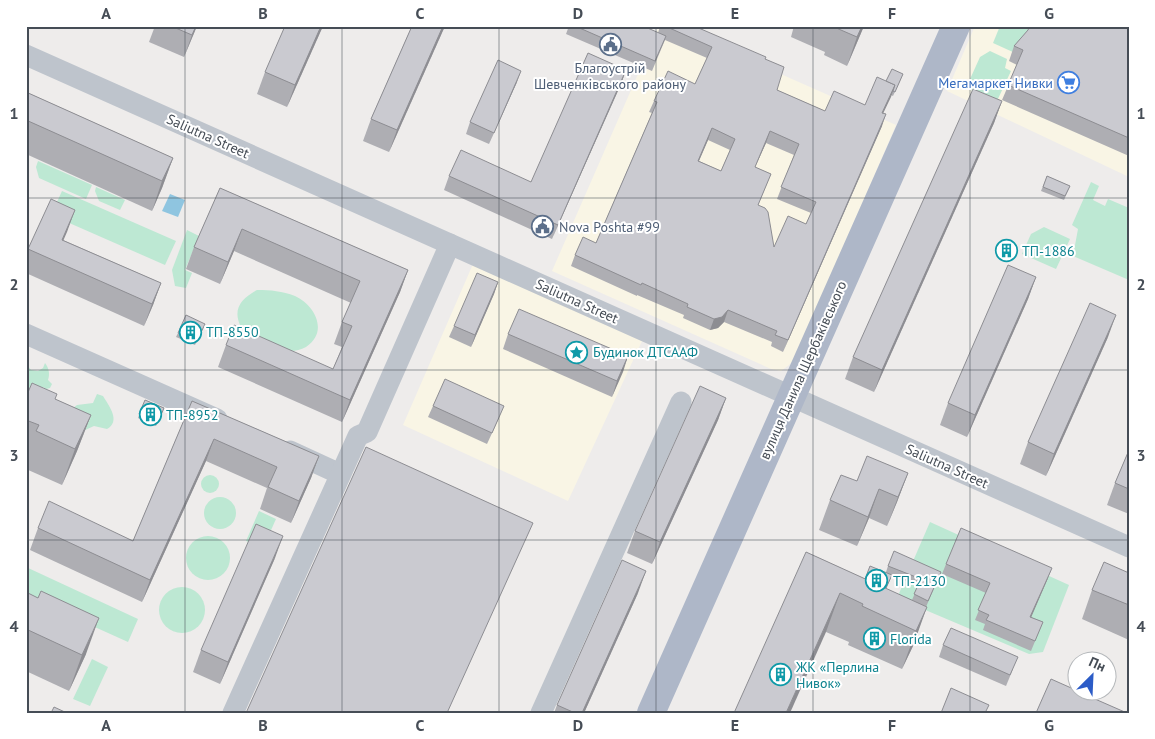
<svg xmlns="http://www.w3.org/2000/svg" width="1155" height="739" viewBox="0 0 1155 739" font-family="'PT Sans',sans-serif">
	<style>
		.commercial { fill: #f9f5e5 }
		.green { fill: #bde8d3 }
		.water { fill: #8fc5e0 }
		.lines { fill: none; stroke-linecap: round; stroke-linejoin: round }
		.minor { stroke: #bec4cc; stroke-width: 21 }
		.major { stroke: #aeb7c8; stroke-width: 28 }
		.wall { fill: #aeaeb3; fill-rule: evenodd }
		.shaded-wall { fill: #8d8d92 }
		.building { fill: #cacad0; stroke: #8d8d92; fill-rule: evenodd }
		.grid { fill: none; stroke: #464d56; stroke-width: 1; stroke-opacity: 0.55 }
		.labels { text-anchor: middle; stroke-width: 4; stroke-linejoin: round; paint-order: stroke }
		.service-label { font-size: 14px; fill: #4e5e75; stroke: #fff }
		.shop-label { font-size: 14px; fill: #366cbe; stroke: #fff; text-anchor: end }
		.street-label { font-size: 14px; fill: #464d56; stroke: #fff }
		.culture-label { font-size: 14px; fill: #0d838f; stroke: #fff; text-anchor: start }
		.neatline { fill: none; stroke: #464d56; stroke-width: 2 }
		.grid-label { font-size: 16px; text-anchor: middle; font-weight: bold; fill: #464d56 }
	</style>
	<rect width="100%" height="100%" fill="#eeeceb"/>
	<g class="commercial">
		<path d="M659 26H672L896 125 796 357 789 365 781 371 771 369 552 271Z"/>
		<path d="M975 26H1129V177L947 91Z"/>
		<path d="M473 264 642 341 568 501 403 425Z"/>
	</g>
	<g class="green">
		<path d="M1000 26H1031L1015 53 993 43Z"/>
		<path d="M990 51 1007 59 1005 68 1011 71 997 101 966 88 980 57Z"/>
		<path d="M38 161 92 185 86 199 39 178 36 167Z"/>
		<path d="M1091 182 1099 186 1093 200 1105 206 1108 199 1129 208V280L1073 256 1078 229 1072 225Z"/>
		<path d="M96 187 125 200 120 210 99 201 95 191Z"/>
		<path d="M62 191 176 241 165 265 51 215Z"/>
		<path d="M1044 227 1070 239 1056 269 1022 254 1031 234Z"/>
		<path d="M187 230 199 236 185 270 192 273 186 288 175 286 172 270Z"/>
		<path d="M257 290C271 290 282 291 295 296 315 305 329 332 306 347 290 356 274 348 259 341 255 339 248 337 245 334 243 332 242 329 241 327 232 309 241 299 257 290Z"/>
		<path d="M26 356H29L27 365 31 370 38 371 43 368 45 363C49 368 50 374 48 380L52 384 50 388 46 389 43 387 33 392H26Z"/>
		<path d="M97 394 103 396C109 406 121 421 107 429L94 426 83 431 72 409 77 405 93 403Z"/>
		<circle cx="210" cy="484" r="9"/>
		<circle cx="220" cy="513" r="16"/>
		<path d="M259 511 276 519 263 548 246 541Z"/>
		<path d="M930 522 1069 585 1043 652 1029 654 897 598Z"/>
		<circle cx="208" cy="558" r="22"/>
		<path d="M26 567 138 619 128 642 26 596Z"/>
		<circle cx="182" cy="610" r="23"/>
		<path d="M92 659 108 667 90 706 73 699Z"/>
	</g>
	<path class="water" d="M170 194 185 200 178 217 162 211Z"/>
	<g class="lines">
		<g class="minor">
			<path d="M26 55 1129 547"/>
			<path d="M26 334 217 419"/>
			<path d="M290 451 340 474"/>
			<path d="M233 713 358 436 367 432 450 244"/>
			<path d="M541 713 681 402"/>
		</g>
		<path class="major" d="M651 713 956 26"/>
	</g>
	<g class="wall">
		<path d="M155 26H197L184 57 149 42Z"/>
		<path d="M323 26 287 107 257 94 265 72Z"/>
		<path d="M412 26H445L389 152 363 141 371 119Z"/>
		<path d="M569 26H643L658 33 660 26H694L765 59 777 90 825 111 865 105 886 81 903 74 893 96 891 95 883 113 882 126 783 352 771 346 772 342 724 322 718 328 710 330 683 318 684 315 637 295V296L571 266 575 255 596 243 652 113 649 112 654 101 695 84 707 58 665 40 652 71 566 34ZM708 140 730 150 721 171 699 161ZM766 143 794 155 777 199 811 213 806 224 774 247 758 205 771 174 755 167Z"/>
		<path d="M794 26H864L847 66 824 55 825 52 791 37Z"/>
		<path d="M1129 26V156L1002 100 1017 65 1009 61 1014 46 1028 30Z"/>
		<path d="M626 70 621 84 552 239 444 190 449 176 531 182Z"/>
		<path d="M517 82 489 144 466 134 470 122Z"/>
		<path d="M26 92 173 158 162 188 152 211 26 154Z"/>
		<path d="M1002 101 994 123 874 392 845 379 853 357Z"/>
		<path d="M1047 176 1070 186 1064 200 1041 191Z"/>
		<path d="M220 188 408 270 400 292 342 422 218 367 226 345 333 369 342 347 334 344 342 322 351 303 234 251 220 284 186 269 194 247Z"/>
		<path d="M75 210 63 240 161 283 153 305 144 326 26 273V255L28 249Z"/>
		<path d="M1036 277 1028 299 967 437 940 425 948 403Z"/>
		<path d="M498 282 494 294 471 347 449 337 454 326Z"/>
		<path d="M205 324 195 345 176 337 178 333Z"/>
		<path d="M508 334 628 356 612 397 503 349Z"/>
		<path d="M1108 337 1046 476 1020 464 1028 442Z"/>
		<path d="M26 397 55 399 91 415 77 451 62 485 26 469Z"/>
		<path d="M726 398 718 420 652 564 627 553 635 531Z"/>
		<path d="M145 400 164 408 156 426 138 418Z"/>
		<path d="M192 401 319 456 311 478 291 523 260 509 267 488 206 461 142 602 30 550 38 528 133 541Z"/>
		<path d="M433 406 499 418 487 444 428 417Z"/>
		<path d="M1129 450V514L1107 505 1115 483Z"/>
		<path d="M908 473 897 502 887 526 869 518 857 546 819 530 830 500Z"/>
		<path d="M806 552 865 579 886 572 888 566 941 572 926 607 913 646 902 669 848 645 849 642 826 632ZM892 575 918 586 912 600 886 589Z"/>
		<path d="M275 558 220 684 193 672 201 650Z"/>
		<path d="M946 564 1048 578 1031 617 1043 622 1031 651 983 630 985 624 975 620 986 593 942 574Z"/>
		<path d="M1129 573V640L1082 619 1092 590Z"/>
		<path d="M26 592 86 654 69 691 26 671Z"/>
		<path d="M638 593 584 713H554L557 705Z"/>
		<path d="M943 645 1013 669 1006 686 939 657Z"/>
	</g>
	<g class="shaded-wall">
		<path d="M196 26H197L184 57 192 35Z"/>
		<path d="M321 26H323L287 107 295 85Z"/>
		<path d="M443 26H445L389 152 397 130Z"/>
		<path d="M862 26H864L847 66 857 37Z"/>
		<path d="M626 70 621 84 552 239 558 225Z"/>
		<path d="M521 71 517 82 489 144 494 133Z"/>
		<path d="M895 85 891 97 878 124 882 113Z"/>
		<path d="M1002 101 994 123 874 392 882 370Z"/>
		<path d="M886 114 882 126 783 352 788 340Z"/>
		<path d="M712 128 708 140 694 172 698 161Z"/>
		<path d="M770 131 766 143 750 178 755 167Z"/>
		<path d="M173 158 162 188 152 211 162 181Z"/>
		<path d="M75 210 67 232 54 262 62 240Z"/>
		<path d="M242 229 234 251 220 284 228 262Z"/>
		<path d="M408 270 400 292 342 422 350 400Z"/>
		<path d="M1036 277 1028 299 967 437 975 415Z"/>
		<path d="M498 282 494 294 471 347 475 335Z"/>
		<path d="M161 283 153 305 144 326 152 304Z"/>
		<path d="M728 310 724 322 718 328 710 330 714 319Z"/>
		<path d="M1116 315 1108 337 1046 476 1054 454Z"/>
		<path d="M628 356 623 372 612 397 617 381Z"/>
		<path d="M726 398 718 420 652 564 660 542Z"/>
		<path d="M91 415 77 451 62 485 75 449Z"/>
		<path d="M214 439 206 461 142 602 150 580Z"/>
		<path d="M319 456 311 478 291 523 299 501Z"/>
		<path d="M908 473 897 502 887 526 898 497Z"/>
		<path d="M879 489 869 518 857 546 868 517Z"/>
		<path d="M283 536 275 558 220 684 228 662Z"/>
		<path d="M1052 568 1048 578 1027 627 1030 617Z"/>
		<path d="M646 571 638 593 584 713H582Z"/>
		<path d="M840 593 826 632 790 713H786Z"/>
		<path d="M927 607 913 646 902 669 916 631Z"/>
		<path d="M99 618 86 654 69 691 82 655Z"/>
	</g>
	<g class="building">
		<path d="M171 26H196L192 35Z"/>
		<path d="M285 26H321L295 85 265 72Z"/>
		<path d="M412 26H443L397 130 371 119Z"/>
		<path d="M575 26H643L666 36 655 61Z"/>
		<path d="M665 26H694L766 57 765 59 784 67 777 90 825 111 834 91 865 105 877 77 895 85 882 113 886 114 788 340 775 335 777 331 728 310 722 317 714 319 687 307 688 304 642 283 641 285 575 255 583 237 596 243 657 102 654 101 668 71 695 84 712 47ZM712 128 735 139 721 171 698 161ZM770 131 799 144 781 187 816 202 806 224 788 216 774 247 768 212 765 208 758 205 771 174 755 167Z"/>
		<path d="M834 26H862L857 37 834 27Z"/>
		<path d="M1030 26H1129V138L1008 85 1023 50 1014 46 1028 30Z"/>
		<path d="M588 53 626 70 558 225 449 176 461 150 531 182Z"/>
		<path d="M498 60 521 71 494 133 470 122Z"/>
		<path d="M892 69 903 74 895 92 893 91 895 85 886 81Z"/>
		<path d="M973 89 1002 101 882 370 853 357Z"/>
		<path d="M26 92 173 158 162 181 26 120Z"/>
		<path d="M1047 176 1070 186 1065 196 1043 187Z"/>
		<path d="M220 188 408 270 350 400 226 345 234 325 333 369 352 326 342 322 360 281 242 229 228 262 194 247Z"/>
		<path d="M51 199 75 210 62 240 161 283 152 304 28 249Z"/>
		<path d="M1008 265 1036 277 975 415 948 403Z"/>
		<path d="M477 273 498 282 475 335 454 326Z"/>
		<path d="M1090 303 1116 315 1054 454 1028 442Z"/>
		<path d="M519 309 628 356 617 381 508 334Z"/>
		<path d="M186 315 205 324 197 341 178 333Z"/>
		<path d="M445 379 504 406 492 433 433 406Z"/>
		<path d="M32 383 57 394 55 399 91 415 75 449 36 431 39 425 26 420V397Z"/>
		<path d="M700 386 726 398 660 542 635 531Z"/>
		<path d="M145 400 164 408 158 422 139 414Z"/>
		<path d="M192 401 319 456 299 501 268 487 277 467 214 439 150 580 38 528 49 501 133 541Z"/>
		<path d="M366 447 533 523 447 713H246Z"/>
		<path d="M1129 450V489L1115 483Z"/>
		<path d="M867 456 908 473 898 497 879 489 868 517 830 500 841 475 857 481Z"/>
		<path d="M256 524 283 536 228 662 201 650Z"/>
		<path d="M961 528 1052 568 1030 617 1043 622 1035 641 986 620 989 615 978 610 990 583 946 564Z"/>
		<path d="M894 551 941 572 928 601 914 594 921 579 888 566Z"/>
		<path d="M806 552 927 607 916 631 862 606 863 604 840 593 786 713H734Z"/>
		<path d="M622 560 646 571 582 713H575L557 705Z"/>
		<path d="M1104 562 1129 573V605L1092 590Z"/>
		<path d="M870 566 892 575 886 588 865 579Z"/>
		<path d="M41 591 99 618 82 655 26 629V592L38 598Z"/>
		<path d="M951 628 1018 657 1010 675 943 645Z"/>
		<path d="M1051 679 1078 691V692H1079L1127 713H1036Z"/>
		<path d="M951 688 989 705 985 713H941Z"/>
		<path d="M54 707 67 713H51Z"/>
	</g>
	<path class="grid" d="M185 26V713M342 26V713M499 26V713M656 26V713M813 26V713M970 26V713M26 198H1129M26 370H1129M26 540H1129"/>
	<defs>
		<symbol id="civic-ring" viewBox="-11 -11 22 22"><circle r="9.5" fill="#fff" stroke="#5c6f8a" stroke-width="1.5"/><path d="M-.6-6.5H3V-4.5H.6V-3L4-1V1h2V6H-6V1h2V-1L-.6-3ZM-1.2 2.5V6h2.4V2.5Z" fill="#5c6f8a"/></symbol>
		<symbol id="supermarket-ring" viewBox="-11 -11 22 22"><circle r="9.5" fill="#fff" stroke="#3f7fe0" stroke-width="1.5"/><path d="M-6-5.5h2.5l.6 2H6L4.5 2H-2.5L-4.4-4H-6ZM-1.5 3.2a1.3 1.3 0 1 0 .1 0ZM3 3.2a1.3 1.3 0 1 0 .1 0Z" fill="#3f7fe0"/></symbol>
		<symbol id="building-ring" viewBox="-11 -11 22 22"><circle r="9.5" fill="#fff" stroke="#0f9aa8" stroke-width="1.5"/><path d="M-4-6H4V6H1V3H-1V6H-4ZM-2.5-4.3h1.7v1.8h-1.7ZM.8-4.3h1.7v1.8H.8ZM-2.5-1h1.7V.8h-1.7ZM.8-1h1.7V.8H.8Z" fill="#0f9aa8"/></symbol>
		<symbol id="sight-ring" viewBox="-11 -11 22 22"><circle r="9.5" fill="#fff" stroke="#0f9aa8" stroke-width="1.5"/><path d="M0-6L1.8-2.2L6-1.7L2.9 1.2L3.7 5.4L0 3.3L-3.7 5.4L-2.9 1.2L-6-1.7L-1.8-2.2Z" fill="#0f9aa8"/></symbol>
	</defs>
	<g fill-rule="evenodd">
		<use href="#civic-ring" x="598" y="32" width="25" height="25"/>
		<use href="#supermarket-ring" x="1056" y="70" width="25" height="25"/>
		<use href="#civic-ring" x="530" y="214" width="25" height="25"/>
		<use href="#building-ring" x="994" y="238" width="25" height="25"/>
		<use href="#building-ring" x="178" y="320" width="25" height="25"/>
		<use href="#sight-ring" x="564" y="340" width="25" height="25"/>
		<use href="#building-ring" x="138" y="402" width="25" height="25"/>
		<use href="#building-ring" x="864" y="568" width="25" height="25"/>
		<use href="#building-ring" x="862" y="626" width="25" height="25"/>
		<use href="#building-ring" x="768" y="662" width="25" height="25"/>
	</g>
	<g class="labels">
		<g class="service-label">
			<text x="610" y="73">Благоустрій<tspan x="610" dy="16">Шевченківського району</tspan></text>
			<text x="559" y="232" text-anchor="start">Nova Poshta #99</text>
		</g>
		<g class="shop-label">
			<text x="1053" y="88">Мегамаркет Нивки</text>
		</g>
		<g class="street-label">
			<text transform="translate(208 136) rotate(24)" y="5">Saliutna Street</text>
			<text transform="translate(577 301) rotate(24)" y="5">Saliutna Street</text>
			<text transform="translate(803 370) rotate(-66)" y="5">вулиця Данила Щербаківського</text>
			<text transform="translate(947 466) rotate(24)" y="5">Saliutna Street</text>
		</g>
		<g class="culture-label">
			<text x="1022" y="256">ТП-1886</text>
			<text x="206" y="337">ТП-8550</text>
			<text x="593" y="357">Будинок ДТСААФ</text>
			<text x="166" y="420">ТП-8952</text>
			<text x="893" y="586">ТП-2130</text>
			<text x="890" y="644">Florida</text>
			<text x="796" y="672">ЖК «Перлина<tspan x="796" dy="16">Нивок»</tspan></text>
		</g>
	</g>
	<rect width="1155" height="739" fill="none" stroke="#ffffff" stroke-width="55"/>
	<g transform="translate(1092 676) rotate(24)"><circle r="24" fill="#ffffff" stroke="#b5b8bb"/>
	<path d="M0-4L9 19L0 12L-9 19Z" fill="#2c5cc7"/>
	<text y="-8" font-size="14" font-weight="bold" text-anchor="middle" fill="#464d56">Пн</text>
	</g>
	<rect x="28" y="28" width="1100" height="684" class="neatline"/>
	<g class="grid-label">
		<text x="106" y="19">A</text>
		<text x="263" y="19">B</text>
		<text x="420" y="19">C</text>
		<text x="578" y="19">D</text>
		<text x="735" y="19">E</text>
		<text x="892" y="19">F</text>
		<text x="1049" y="19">G</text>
		<text x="14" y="119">1</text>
		<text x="1141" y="119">1</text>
		<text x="14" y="290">2</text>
		<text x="1141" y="290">2</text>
		<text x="14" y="461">3</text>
		<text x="1141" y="461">3</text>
		<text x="14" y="632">4</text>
		<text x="1141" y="632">4</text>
		<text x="106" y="731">A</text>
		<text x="263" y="731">B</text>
		<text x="420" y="731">C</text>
		<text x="578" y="731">D</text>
		<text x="735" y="731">E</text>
		<text x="892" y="731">F</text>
		<text x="1049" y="731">G</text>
	</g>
</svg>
